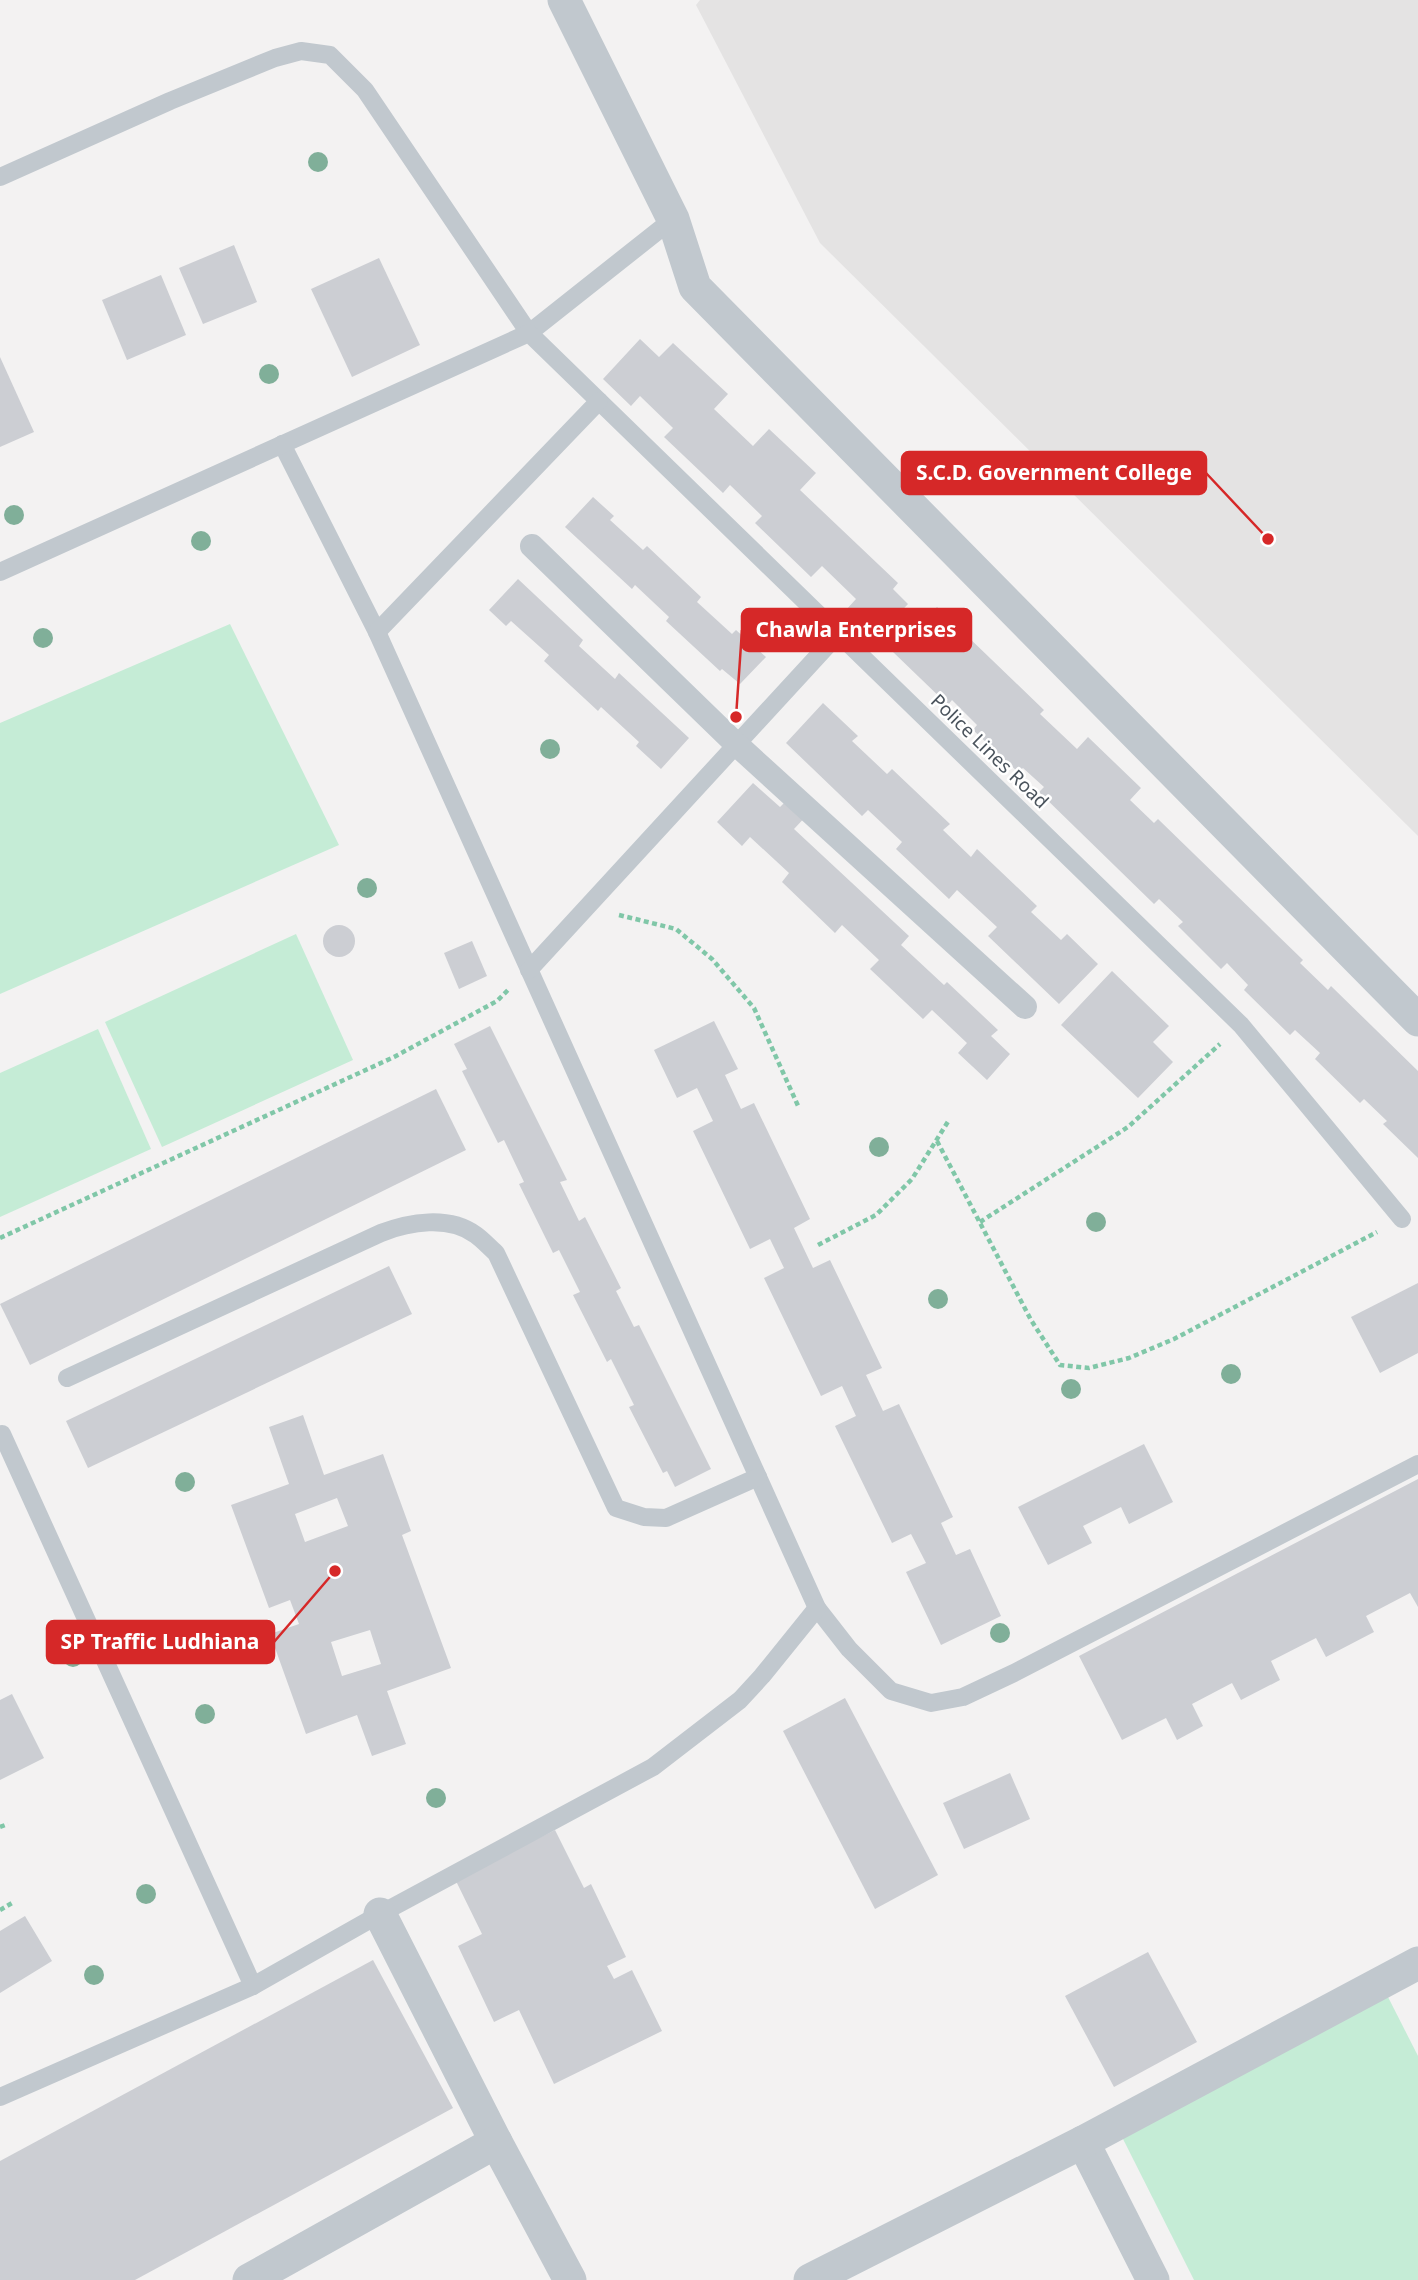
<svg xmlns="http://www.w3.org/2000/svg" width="1418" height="2280" viewBox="0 0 1418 2280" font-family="'Noto Sans',sans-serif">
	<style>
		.education { fill: #e4e3e3 }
		.green { fill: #c5ecd6 }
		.building { fill: #ccced3; fill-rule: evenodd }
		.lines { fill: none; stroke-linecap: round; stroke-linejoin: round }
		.path { stroke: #80c7a8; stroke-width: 4.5; stroke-dasharray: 5 3.5; stroke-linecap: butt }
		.service { stroke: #c1c8ce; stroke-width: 18 }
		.pedestrian { stroke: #c1c8ce; stroke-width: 24 }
		.minor { stroke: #c1c8ce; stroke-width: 33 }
		.tree { fill: #80af99 }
		.labels { text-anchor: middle; stroke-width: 5; stroke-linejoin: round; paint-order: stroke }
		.street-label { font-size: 19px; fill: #4b545d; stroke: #fff }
		.leader { fill: none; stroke: #d62828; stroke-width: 2.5 }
		.callout-dot { fill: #d62828; stroke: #fff; stroke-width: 2.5 }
		.callout { fill: #d62828; stroke: #d62828; stroke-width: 2.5 }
		.callout-label { font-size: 21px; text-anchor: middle; font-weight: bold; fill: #fff }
	</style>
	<rect width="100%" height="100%" fill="#f3f2f2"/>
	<path class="education" d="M700 0H1418V836L820 243 696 5Z"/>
	<g class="green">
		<path d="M230 624 339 845 0 994V723Z"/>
		<path d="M296 934 353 1060 162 1147 105 1022Z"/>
		<path d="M98 1029 151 1149 0 1217V1073Z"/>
		<path d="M1388 1997 1418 2056V2280H1194L1120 2133Z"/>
	</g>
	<g class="building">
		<path d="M234 245 257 302 203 324 179 268Z"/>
		<path d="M379 258 420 345 352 377 311 289Z"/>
		<path d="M161 275 186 335 127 360 102 300Z"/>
		<path d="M640 339 659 357 673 343 728 394 714 409 753 446 769 429 816 473 800 490 898 583 893 589 908 604 876 638 846 610 856 599 822 566 811 577 755 523 762 516 730 485 723 493 664 437 673 428 640 396 631 406 603 379Z"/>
		<path d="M0 357 34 432 0 447Z"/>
		<path d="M593 497 614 516 610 520 643 550 647 546 701 597 697 602 732 634 736 630 766 657 740 684 722 669 720 671 666 621 669 617 635 585 632 589 565 527Z"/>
		<path d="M518 579 583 640 579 646 615 679 619 673 689 738 661 769 636 746 639 742 601 707 598 711 544 661 549 655 511 621 506 626 489 610Z"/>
		<path d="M937 607 1044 710 1040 714 1077 749 1088 737 1141 788 1130 800 1154 823 1158 819 1303 960 1300 963 1328 990 1331 986 1418 1071V1158L1383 1124 1387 1121 1364 1099 1360 1103 1315 1059 1320 1053 1295 1030 1290 1035 1244 990 1248 985 1227 963 1221 969 1178 926 1183 922 1159 899 1154 904 1039 792 1044 787 1023 768 1018 772 973 730 977 725 952 700 948 705 893 652Z"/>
		<path d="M823 703 858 736 852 741 887 774 892 769 950 824 943 830 971 857 977 849 1037 906 1031 912 1061 940 1067 934 1098 964 1059 1004 988 936 997 927 957 890 949 899 896 849 902 842 868 810 862 816 786 743Z"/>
		<path d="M753 783 780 807 791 796 809 813 794 829 909 936 901 945 944 985 947 982 998 1030 991 1036 1010 1054 987 1080 958 1053 967 1043 932 1010 923 1019 870 969 879 960 842 925 835 933 782 882 789 873 750 837 742 846 717 822Z"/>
		<circle cx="339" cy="941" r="16"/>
		<path d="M472 941 487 976 459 989 444 953Z"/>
		<path d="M1112 971 1169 1026 1153 1042 1173 1062 1138 1098 1061 1025Z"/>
		<path d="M714 1021 738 1069 725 1075 741 1109 754 1103 810 1219 794 1228 813 1268 830 1260 882 1368 866 1375 883 1411 899 1404 953 1517 941 1523 956 1555 970 1549 1001 1616 941 1645 906 1572 926 1563 911 1534 892 1543 835 1426 856 1416 842 1386 821 1396 764 1278 784 1268 770 1239 750 1249 693 1131 713 1121 697 1088 677 1098 654 1050Z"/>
		<path d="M490 1026 567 1180 560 1182 579 1221 585 1217 621 1288 616 1291 634 1327 639 1325 711 1469 675 1487 667 1471 663 1473 629 1407 634 1405 611 1359 607 1362 573 1295 580 1292 559 1250 553 1253 519 1184 524 1182 504 1140 498 1143 462 1071 467 1069 454 1044Z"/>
		<path d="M436 1089 466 1150 30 1365 0 1304Z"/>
		<path d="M389 1266 412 1314 88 1468 66 1421Z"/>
		<path d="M1418 1283V1353L1380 1373 1351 1317Z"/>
		<path d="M303 1415 324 1475 383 1454 411 1531 402 1535 451 1668 387 1691 406 1744 372 1756 357 1715 306 1734 270 1634 299 1624 290 1600 269 1608 231 1505 289 1484 269 1427ZM337 1498 348 1526 305 1542 295 1514ZM370 1630 381 1664 342 1676 331 1642Z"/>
		<path d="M1144 1444 1173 1502 1129 1524 1121 1507 1083 1526 1092 1543 1048 1565 1018 1507Z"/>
		<path d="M1418 1479V1607L1410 1593 1366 1616 1374 1632 1326 1657 1316 1638 1271 1661 1280 1680 1241 1700 1232 1683 1192 1704 1203 1726 1177 1740 1166 1718 1122 1740 1079 1656Z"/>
		<path d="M12 1694 44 1758 0 1780V1700Z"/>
		<path d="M845 1698 938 1875 875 1909 783 1731Z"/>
		<path d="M1010 1773 1030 1819 964 1849 943 1803Z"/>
		<path d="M555 1830 584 1888 591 1884 626 1957 607 1966 614 1979 632 1970 662 2031 554 2084 519 2010 494 2022 458 1946 482 1934 455 1879Z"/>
		<path d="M25 1916 52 1961 0 1993V1931Z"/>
		<path d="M1148 1952 1197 2042 1114 2087 1065 1996Z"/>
		<path d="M373 1960 453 2108 135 2280H0V2161Z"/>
	</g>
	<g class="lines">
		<g class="path">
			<path d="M619 915 676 929 712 959 754 1008 799 1108"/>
			<path d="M937 1141 1031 1320 1060 1365 1089 1368 1129 1358 1174 1339 1377 1232"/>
			<path d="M980 1222 1128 1127 1220 1044"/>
			<path d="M0 1238 394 1057 497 1001 508 990"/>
			<path d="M818 1245 876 1215 912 1179 949 1120"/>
			<path d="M0 1827 8 1824"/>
			<path d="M0 1910 12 1903"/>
		</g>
		<g class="service">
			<path d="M0 177 170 101 275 58 301 51 330 55 365 90 529 333 673 219"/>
			<path d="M282 444 377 632 817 1608 849 1649 891 1691 931 1703 963 1697 1014 1673 1418 1464"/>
			<path d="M0 572 529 333 1241 1025 1402 1219"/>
			<path d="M377 632 599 401"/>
			<path d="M529 970 839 633"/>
			<path d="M67 1378 381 1233C409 1222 449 1215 476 1235 483 1240 489 1247 496 1253L616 1508 644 1517 666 1518 758 1477"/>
			<path d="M2 1434 253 1986"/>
			<path d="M0 2097 253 1986 380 1914 653 1767 740 1700 762 1676 817 1608"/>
		</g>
		<path class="pedestrian" d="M532 546 736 744 1025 1007"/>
		<g class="minor">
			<path d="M564 0 673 219 695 287 1418 1020"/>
			<path d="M380 1914 496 2142"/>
			<path d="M1083 2142 1153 2280"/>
			<path d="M249 2280 496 2142 570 2280"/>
			<path d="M810 2280 1083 2142 1418 1963"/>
		</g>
	</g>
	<g class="tree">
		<circle cx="318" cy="162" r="10"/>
		<circle cx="269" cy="374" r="10"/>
		<circle cx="14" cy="515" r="10"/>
		<circle cx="201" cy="541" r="10"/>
		<circle cx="43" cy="638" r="10"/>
		<circle cx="550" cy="749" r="10"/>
		<circle cx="367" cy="888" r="10"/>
		<circle cx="879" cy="1147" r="10"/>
		<circle cx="1096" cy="1222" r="10"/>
		<circle cx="938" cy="1299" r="10"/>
		<circle cx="1231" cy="1374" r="10"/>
		<circle cx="1071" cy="1389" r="10"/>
		<circle cx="185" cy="1482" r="10"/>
		<circle cx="1000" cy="1633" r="10"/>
		<circle cx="73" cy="1657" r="10"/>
		<circle cx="205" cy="1714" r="10"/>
		<circle cx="436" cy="1798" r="10"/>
		<circle cx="146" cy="1894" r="10"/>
		<circle cx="94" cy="1975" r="10"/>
	</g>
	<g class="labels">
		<g class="street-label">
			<text transform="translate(990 751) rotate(44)" y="7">Police Lines Road</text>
		</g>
	</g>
	<path class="leader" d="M1268 539L1206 473M736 717L742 630M335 1571L274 1642"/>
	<g class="callout-dot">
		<circle cx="1268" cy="539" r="7"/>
		<circle cx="736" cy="717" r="7"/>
		<circle cx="335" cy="1571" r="7"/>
	</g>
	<g class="callout">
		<rect x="902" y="452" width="304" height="42" rx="7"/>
		<rect x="742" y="609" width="229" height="42" rx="7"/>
		<rect x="47" y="1621" width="227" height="42" rx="7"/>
	</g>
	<g class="callout-label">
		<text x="1054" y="480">S.C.D. Government College</text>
		<text x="856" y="637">Chawla Enterprises</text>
		<text x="160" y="1649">SP Traffic Ludhiana</text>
	</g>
</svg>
